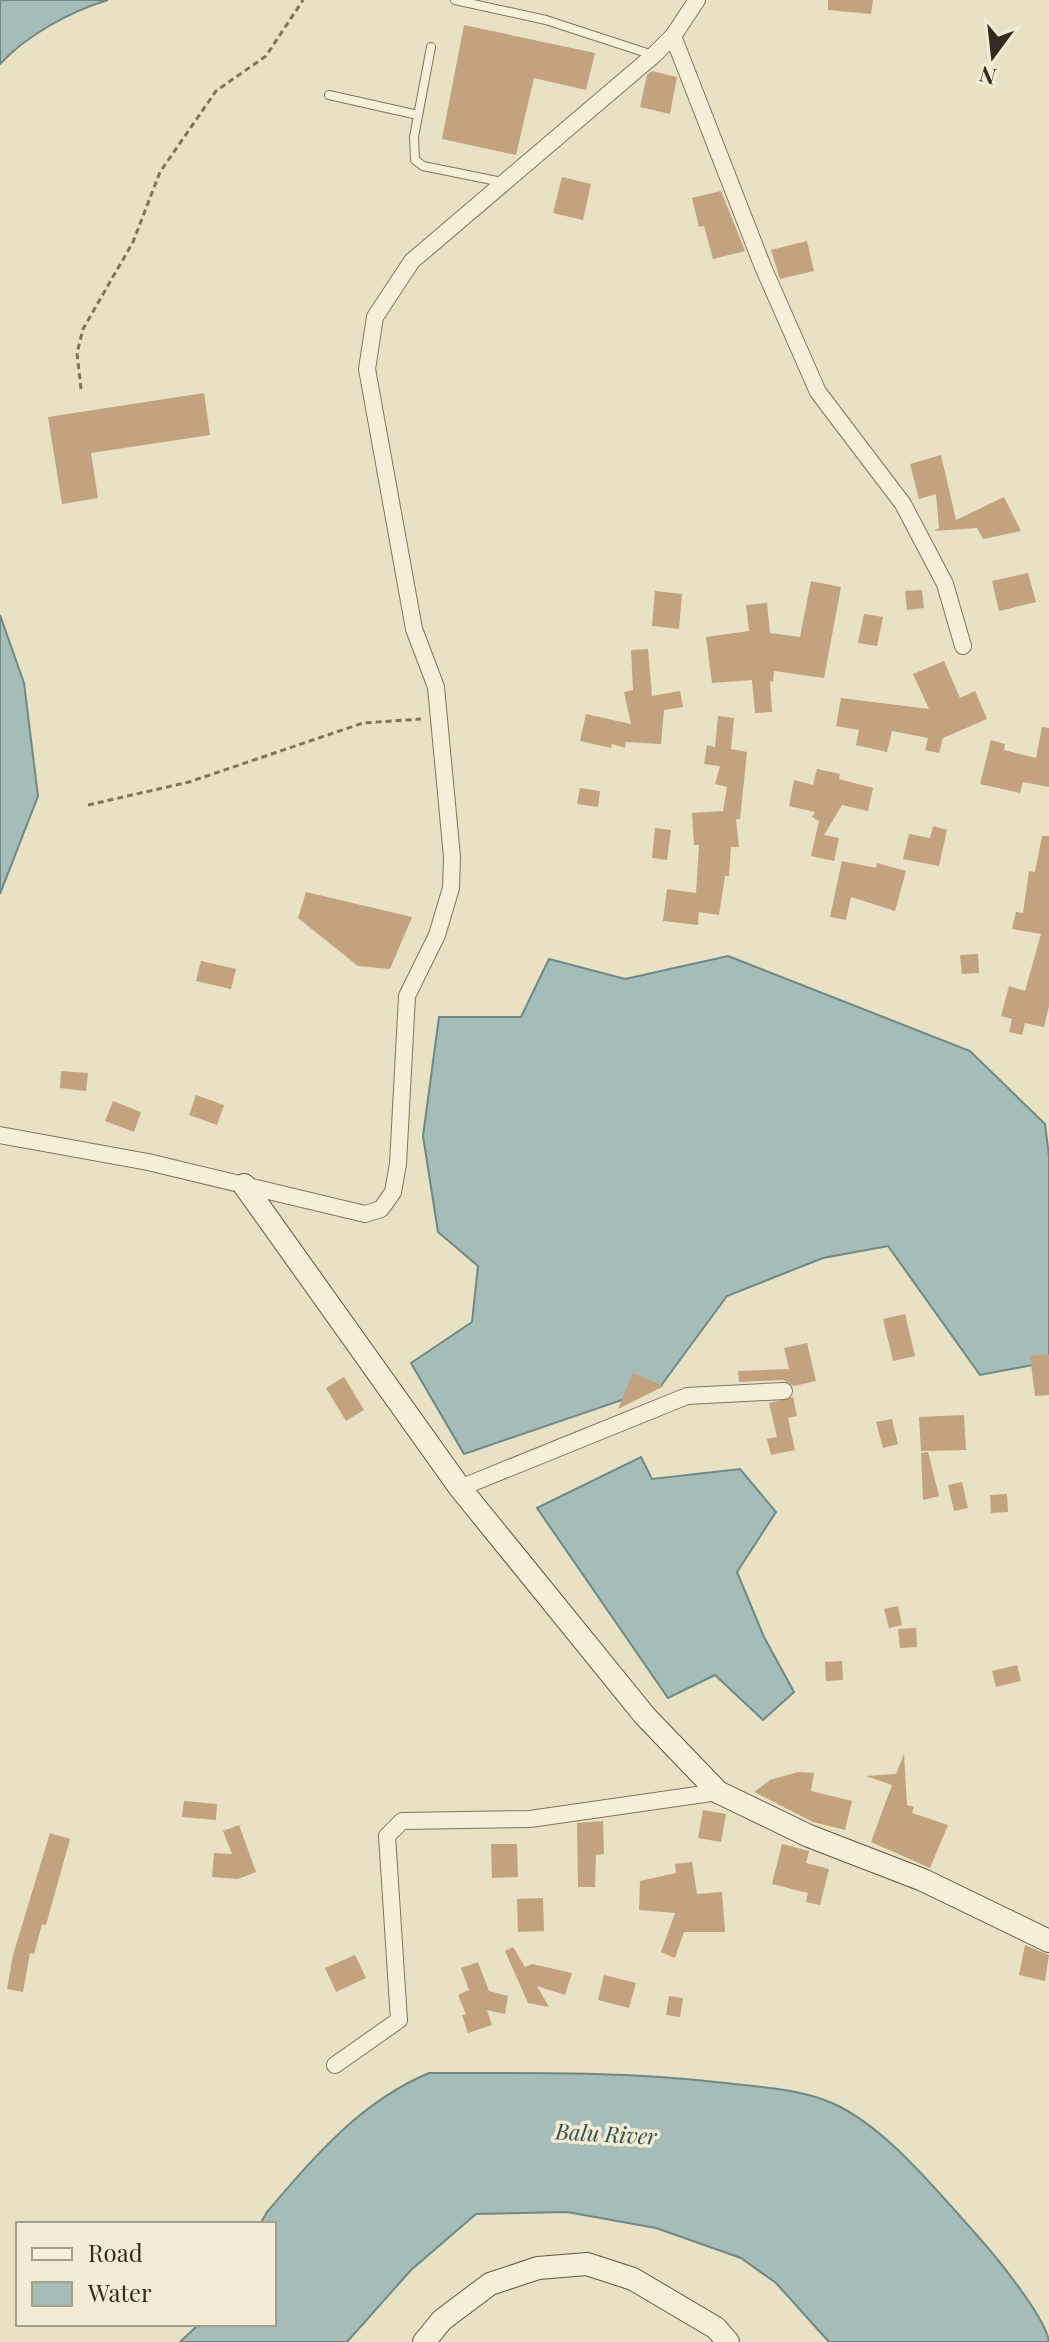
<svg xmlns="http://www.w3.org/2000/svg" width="1049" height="2342" viewBox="0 0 1049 2342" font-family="'Playfair Display',serif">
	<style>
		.water { fill: #a6bcb8; stroke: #6e8985; stroke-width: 2 }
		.building { fill: #c2a27f }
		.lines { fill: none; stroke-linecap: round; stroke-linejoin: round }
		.lane-casing { stroke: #81745d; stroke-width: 10 }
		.street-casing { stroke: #81745d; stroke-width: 18 }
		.secondary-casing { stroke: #625540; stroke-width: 24 }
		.path { stroke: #81745d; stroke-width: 3; stroke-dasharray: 6 4; stroke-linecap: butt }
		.lane { stroke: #f4efd6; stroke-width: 8 }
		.street { stroke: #f4efd6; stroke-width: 16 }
		.secondary { stroke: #f4efd6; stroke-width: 22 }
		.labels { text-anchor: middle; stroke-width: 7; stroke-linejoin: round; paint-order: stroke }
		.water-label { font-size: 22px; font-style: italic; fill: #304f50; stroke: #f1ebd3 }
	</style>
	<rect width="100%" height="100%" fill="#e8e1c4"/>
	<g class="water">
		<path d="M0 0H108C71 11 27 35 0 64Z"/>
		<path d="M0 615 24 683 38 796 0 894Z"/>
		<path d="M728 956 970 1051 1045 1124 1049 1156V1362L980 1375 888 1246 823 1258 727 1296 660 1387 464 1454 411 1363 472 1322 478 1266 438 1232 423 1136 439 1017H521L549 959 625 979Z"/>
		<path d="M641 1457 652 1479 740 1469 776 1512 737 1572 764 1637 794 1692 763 1720 715 1675 668 1698 537 1508Z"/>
		<path d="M429 2073C530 2073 625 2071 725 2083 761 2087 799 2089 832 2103 885 2126 936 2190 975 2233 993 2253 1046 2317 1049 2342H829L776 2283 741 2258 656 2228 567 2212 476 2214 411 2270 347 2342H180L199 2324H274V2224H260L267 2212C315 2156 360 2102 429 2073Z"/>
	</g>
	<g class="building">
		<path d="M828 0H873L871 14 828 10Z"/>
		<path d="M464 25 595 53 586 90 534 78 516 155 442 139Z"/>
		<path d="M652 71 677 77 670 114 640 107 647 75Z"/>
		<path d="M562 177 591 184 583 220 553 213Z"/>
		<path d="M721 191 745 251 713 259 704 226 699 227 692 198Z"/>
		<path d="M807 241 814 271 780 279 771 250Z"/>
		<path d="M204 393 210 435 91 453 98 498 62 504 48 417Z"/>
		<path d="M941 455 956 520 1004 497 1021 531 983 539 977 528 934 531 939 528 936 494 919 499 910 464Z"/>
		<path d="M1028 573 1036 602 999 611 992 581Z"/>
		<path d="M811 581 841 587 824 678 774 671 773 682 770 681 772 712 755 713 752 680 712 683 706 637 749 631 746 605 767 603 770 633 800 637Z"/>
		<path d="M922 590 924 608 907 610 905 591Z"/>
		<path d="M655 591 682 594 679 629 652 626Z"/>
		<path d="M864 614 883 617 877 646 858 643Z"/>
		<path d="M648 649 652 696 680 691 683 707 664 710 661 744 626 742 625 748 612 744 611 748 580 741 586 714 631 724 624 692 633 690 631 650Z"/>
		<path d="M944 661 960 698 975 691 987 719 943 738 939 753 925 750 928 738 892 731 887 752 856 745 859 730 836 726 841 698 929 709 913 674Z"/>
		<path d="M718 716 734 718 731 749 747 752 740 819H736L739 847H731L729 876H725L719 915 699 912 698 925 663 921 667 889 696 893 699 845H694L692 813 723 811 727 787 715 784 720 766 704 764 707 745 715 747Z"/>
		<path d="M1042 727 1049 728V787L1023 782 1020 793 980 784 991 740 1005 744 1004 750 1036 758Z"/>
		<path d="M817 769 840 774 839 779 873 788 868 811 842 805 824 835 839 838 834 861 811 856 819 821 812 817 815 812 789 806 794 780 813 785Z"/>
		<path d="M580 788 600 791 598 807 577 804Z"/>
		<path d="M933 826 947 830 939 866 903 859 909 834 930 838Z"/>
		<path d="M655 828 671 830 667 860 652 858Z"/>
		<path d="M1042 836H1049V1006L1044 1027 1025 1023 1022 1035 1009 1032 1012 1019 1001 1016 1009 986 1025 991 1041 934 1012 929 1016 912 1023 913 1029 871 1035 872Z"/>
		<path d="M842 861 876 868 877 863 906 871 895 911 851 897 846 920 830 917Z"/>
		<path d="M306 892 412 917 390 969 358 966 298 918Z"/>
		<path d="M978 954 979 973 962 974 960 955Z"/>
		<path d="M201 961 236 969 231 989 196 981Z"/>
		<path d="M61 1071 88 1073 86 1091 60 1088Z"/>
		<path d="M196 1095 224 1105 217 1125 189 1115Z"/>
		<path d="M113 1101 141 1112 134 1132 105 1121Z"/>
		<path d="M905 1314 915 1356 893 1361 883 1319Z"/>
		<path d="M807 1343 816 1381 794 1386 783 1380 739 1382 738 1371 789 1369 784 1348Z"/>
		<path d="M1049 1354V1395L1035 1396 1030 1356Z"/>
		<path d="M633 1373 664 1386 618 1409Z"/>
		<path d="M344 1377 364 1410 346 1421 326 1388Z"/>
		<path d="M793 1397 797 1416 788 1418 795 1450 771 1455 767 1439 777 1437 769 1403Z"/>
		<path d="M964 1415 966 1450 921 1451 919 1417Z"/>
		<path d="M892 1419 898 1444 883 1448 876 1422Z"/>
		<path d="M928 1452 939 1496 923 1500 921 1453Z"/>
		<path d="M962 1482 968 1508 954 1511 948 1485Z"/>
		<path d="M1007 1494 1008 1512 991 1513 990 1495Z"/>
		<path d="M898 1606 902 1625 889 1628 884 1609Z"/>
		<path d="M916 1628 917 1647 900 1648 898 1629Z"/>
		<path d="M842 1661 843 1680 826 1681 825 1662Z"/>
		<path d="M1017 1665 1021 1681 996 1687 992 1671Z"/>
		<path d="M904 1754 907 1805 914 1807 912 1813 948 1825 930 1868 871 1842 892 1785 866 1776 896 1774Z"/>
		<path d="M798 1772 814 1773 811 1791 852 1801 845 1830 813 1822 754 1792 770 1780Z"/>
		<path d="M184 1801 217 1804 216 1820 182 1817Z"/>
		<path d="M703 1810 726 1814 721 1842 698 1838Z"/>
		<path d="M603 1821 604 1854 596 1855 595 1887H578L577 1823Z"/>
		<path d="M239 1825 256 1872 238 1879 212 1877 214 1853 232 1854 223 1831Z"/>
		<path d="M50 1833 70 1839 46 1925 42 1924 34 1954 30 1953 23 1992 7 1989 13 1955Z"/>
		<path d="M491 1844H517L518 1877 492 1878Z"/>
		<path d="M782 1844 809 1851 806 1863 829 1869 820 1905 806 1902 808 1893 772 1884Z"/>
		<path d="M692 1862 697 1894 722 1892 725 1932H684L675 1958 661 1952 675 1913 639 1910 640 1881 676 1873 675 1864Z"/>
		<path d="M543 1898 544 1931 518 1932 517 1899Z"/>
		<path d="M1025 1945 1049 1955 1045 1981 1019 1975Z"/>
		<path d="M513 1947 525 1967 532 1964 572 1973 565 1995 537 1986 549 2007 528 2003 505 1951Z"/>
		<path d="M355 1955 366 1978 336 1992 325 1968Z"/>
		<path d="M478 1962 489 1991 508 1996 505 2014 487 2010 492 2025 468 2033 462 2015 466 2014 458 1995 469 1990 461 1968Z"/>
		<path d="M604 1975 636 1983 629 2008 598 2000Z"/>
		<path d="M669 1996 683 1998 680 2017 666 2015Z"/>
	</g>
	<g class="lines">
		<defs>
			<g id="lane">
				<path d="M455 0 546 20 653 55"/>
				<path d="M431 47 414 137 415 160 423 166 502 182"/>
				<path d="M329 95 418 115"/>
			</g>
			<g id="street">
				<path d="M673 36 763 267 818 392 903 504 945 584 963 646"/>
				<path d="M0 1135 148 1162 365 1214 381 1209 393 1192 398 1164 407 996 437 935 451 888 452 857 436 687 414 629 367 369 375 317 412 261 654 55 673 36 697 0"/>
				<path d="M460 1488 687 1396 784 1391"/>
				<path d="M335 2065 399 2020 387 1836 402 1821 530 1819 718 1792"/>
			</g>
			<g id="secondary">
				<path d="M244 1185 460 1488 645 1716 718 1792 809 1836 923 1880 1049 1941"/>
				<path d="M424 2342 442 2320 490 2284 538 2268 587 2264 633 2279 716 2328 728 2342"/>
			</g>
		</defs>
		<use href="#lane" class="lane-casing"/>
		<use href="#street" class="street-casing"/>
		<use href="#secondary" class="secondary-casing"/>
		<g class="path">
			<path d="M81 389 77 353 83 329 133 242 160 172 216 91 266 56 303 0"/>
			<path d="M88 805 189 782 363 723 421 719"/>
		</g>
		<use href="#lane" class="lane"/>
		<use href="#street" class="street"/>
		<use href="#secondary" class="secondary"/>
	</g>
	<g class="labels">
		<g class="water-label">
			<text transform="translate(606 2134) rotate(3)" y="8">Balu River</text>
		</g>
	</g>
	<rect x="16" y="2222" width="260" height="104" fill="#f1ebd3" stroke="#a59e8b" stroke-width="2"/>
	<rect x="32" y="2248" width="40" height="12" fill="#f4efd6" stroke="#a59e8b" stroke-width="2"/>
	<text x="88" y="2262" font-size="24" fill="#322b1f">Road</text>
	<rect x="32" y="2282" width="40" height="24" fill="#a6bcb8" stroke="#a59e8b" stroke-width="2"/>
	<text x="88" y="2302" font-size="24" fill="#322b1f">Water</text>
	<g transform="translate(993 56) rotate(195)" stroke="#f1ebd3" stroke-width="6" paint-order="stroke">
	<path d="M0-6L14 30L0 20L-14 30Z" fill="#322b1f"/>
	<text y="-12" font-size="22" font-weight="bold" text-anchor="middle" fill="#322b1f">N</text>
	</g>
</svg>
